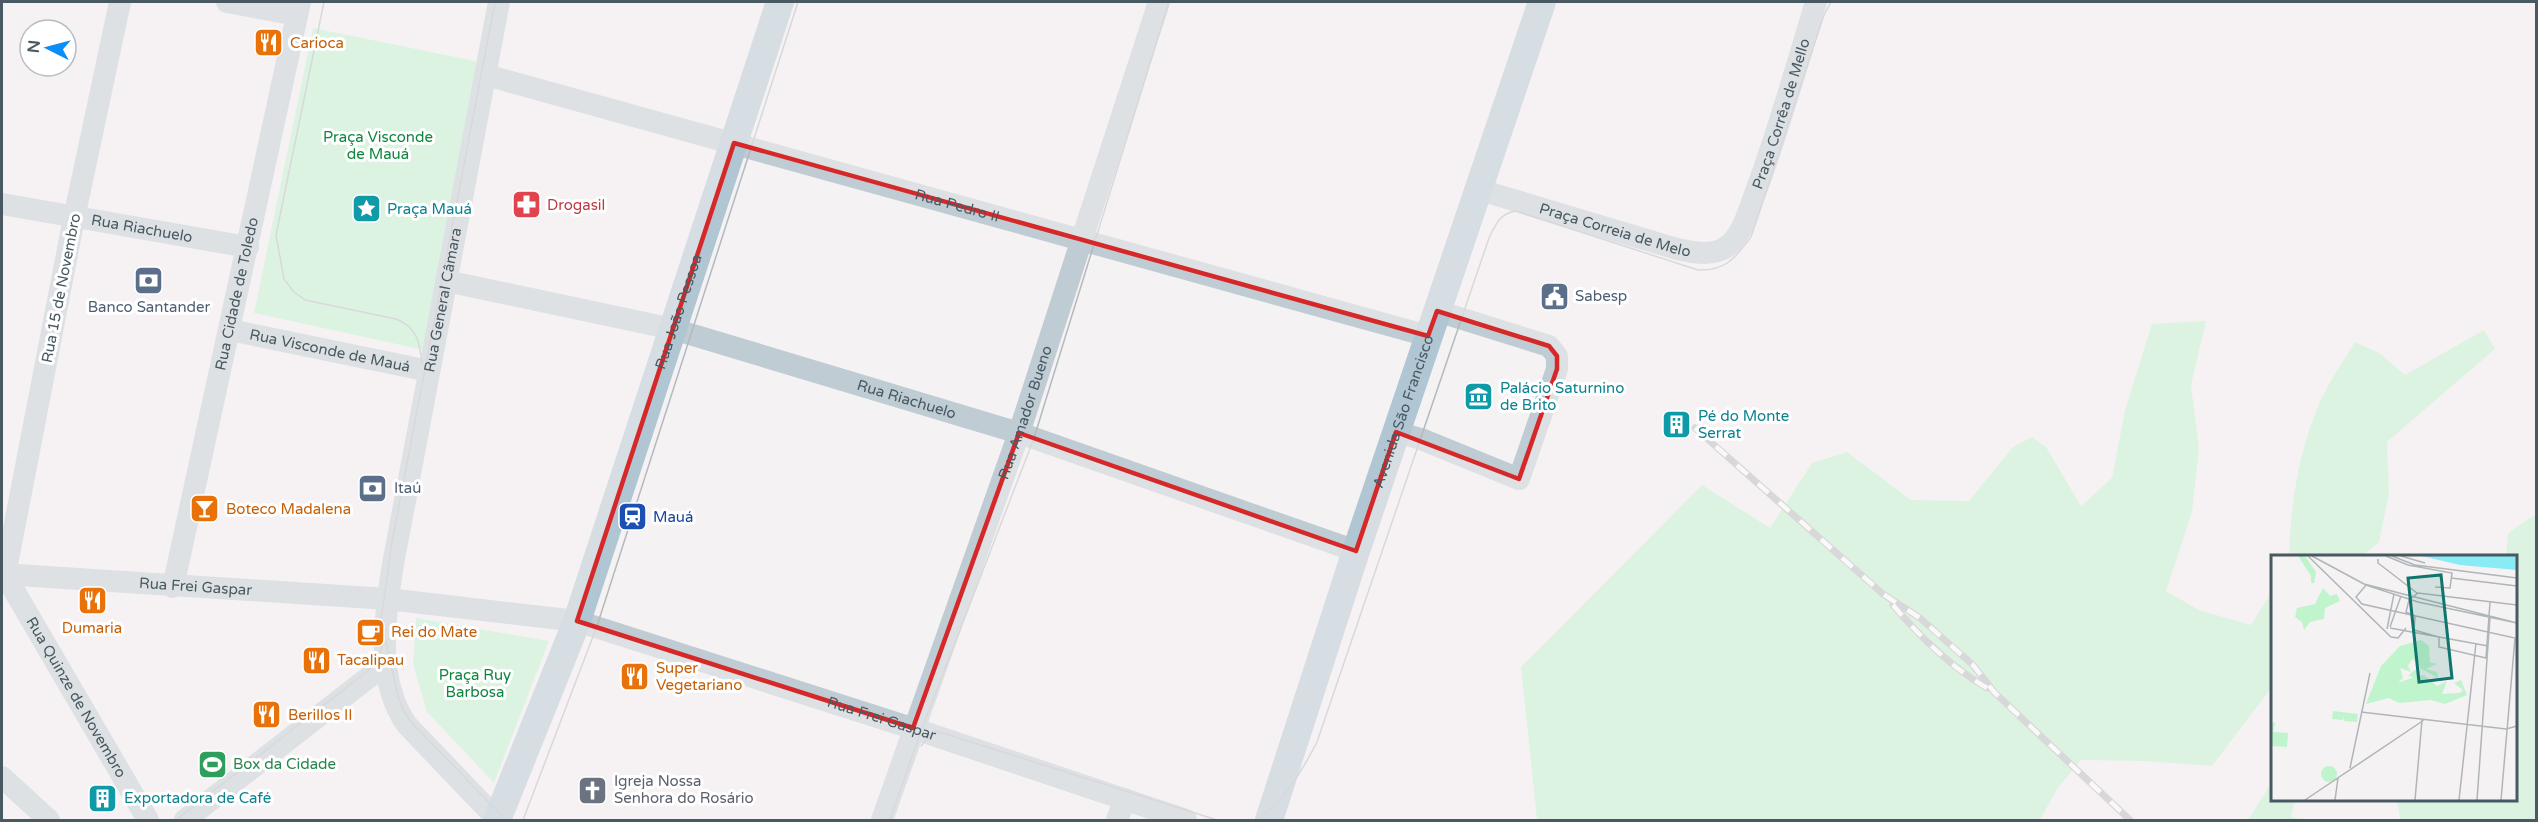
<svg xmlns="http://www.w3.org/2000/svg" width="2538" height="822" viewBox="0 0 2538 822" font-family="'Varela Round',sans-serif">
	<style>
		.green { fill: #bff4cd }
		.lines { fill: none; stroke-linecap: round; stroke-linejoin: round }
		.minor { stroke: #bfccd3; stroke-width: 22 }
		.major { stroke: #b0c6d3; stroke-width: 28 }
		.tram { stroke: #b4b9bd; stroke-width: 1.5 }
		.rail-casing { stroke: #b4b9bd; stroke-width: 7 }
		.rail { stroke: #fff; stroke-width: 4.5; stroke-dasharray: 14; stroke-linecap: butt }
		.marked { fill: none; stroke: #d62828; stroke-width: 4.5; stroke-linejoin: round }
		.labels { text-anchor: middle; stroke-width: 6; stroke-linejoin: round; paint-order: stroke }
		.food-label { font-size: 15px; fill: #c56008; stroke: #fff; text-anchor: start }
		.street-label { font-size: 15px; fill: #485962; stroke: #fff }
		.park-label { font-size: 15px; fill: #0f873d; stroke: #fff }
		.health-label { font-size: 15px; fill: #be3a42; stroke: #fff; text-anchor: start }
		.culture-label { font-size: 15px; fill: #0d838f; stroke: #fff; text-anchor: start }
		.service-label { font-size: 15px; fill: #4e5e75; stroke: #fff; text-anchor: start }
		.transit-label { font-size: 15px; fill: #164399; stroke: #fff; text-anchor: start }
		.leisure-label { font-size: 15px; fill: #27864d; stroke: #fff; text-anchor: start }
		.worship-label { font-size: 15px; fill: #5b616d; stroke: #fff; text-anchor: start }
		.inset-road { fill: none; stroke: #b0b5b9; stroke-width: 1.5 }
		.view { fill: #0f766e; fill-opacity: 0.15; stroke: #0f766e; stroke-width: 3 }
		.inset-edge { fill: none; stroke: #485962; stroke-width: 3 }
	</style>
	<rect width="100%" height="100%" fill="#f5f2f3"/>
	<g class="green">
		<path d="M313 28 485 63 424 350 254 313Z"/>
		<path d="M2206 321 2191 385 2199 449 2192 512 2166 591 2199 610 2251 625 2272 591V687L2212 766 2143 761 2081 760 2057 789 2040 820H1537L1521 667 1702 485 1770 528 1812 463 1847 452 1911 500 1969 501 2013 447 2032 437 2046 447 2081 506 2112 478 2125 410 2152 324Z"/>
		<path d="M2484 330 2495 349 2387 442 2389 494 2379 542 2362 556H2289C2291 498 2300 438 2328 386 2336 371 2346 357 2355 342L2379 353 2405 375Z"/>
		<path d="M2536 514V820H2400L2397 800H2516V556H2506L2508 533Z"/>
		<path d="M416 618 549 641 494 783 427 712 413 664Z"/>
		<path d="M2272 782V800H2295L2291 817 2305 820H2248Z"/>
	</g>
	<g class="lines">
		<g class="minor">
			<path id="s1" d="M120 2 74 218 5 575 148 820"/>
			<path d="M227 2 297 15"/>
			<path id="s2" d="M486 75 1428 336"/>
			<path id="s3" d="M1480 190 1677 249C1695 253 1719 258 1733 241 1745 227 1750 207 1756 191 1779 129 1797 65 1816 2"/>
			<path id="s4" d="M2 204 248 247"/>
			<path id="s5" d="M446 281 673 329 1019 433 1356 551"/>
			<path id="s6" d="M230 330 429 371"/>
			<path d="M1396 432 1421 439 1519 479 1557 369V356L1549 346 1437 311"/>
			<path id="s7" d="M2 574 388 599 577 621 921 731 1186 820"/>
			<path id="s8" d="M173 587 300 2"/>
			<path d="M2 777 49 820"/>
			<path d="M185 820 387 663"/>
			<path id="s9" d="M498 820 407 725C375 680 385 616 393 564L499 2"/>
			<path id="s10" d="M882 820 1019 433 1159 2"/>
			<path d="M1117 820 1125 799"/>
		</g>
		<g class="major">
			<path id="s11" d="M497 820 577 621 780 2"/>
			<path id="s12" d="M1269 820 1356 551 1542 2"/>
		</g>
		<g class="tram">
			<path d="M324 2 276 235 284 279 294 292 305 300 396 319C417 327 420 343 422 363"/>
			<path d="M495 2 392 542 381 620 398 696 403 710 412 723 506 820"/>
			<path d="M921 746 934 731 946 734 1217 820"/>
			<path d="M176 820 369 670 380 653 384 638"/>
			<path d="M523 820 597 626 798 2"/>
			<path d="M890 820 921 731 1034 438 1169 2"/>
			<path d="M1257 820C1285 799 1301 773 1317 742L1489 238C1496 224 1500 213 1516 211L1698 270C1726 271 1735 258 1751 237L1824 15 1831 2"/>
		</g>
		<defs>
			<g id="rail">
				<path d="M1695 428 1883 594 1920 618 1973 665 1994 692 2130 820"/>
				<path d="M1893 605C1920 637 1951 667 1987 688"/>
			</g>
		</defs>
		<use href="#rail" class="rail-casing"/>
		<use href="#rail" class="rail"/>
	</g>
	<path d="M0 0H2538V822H0ZM734 143 1428 336 1437 311 1549 346 1557 356V369L1519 479 1396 432 1356 551 1019 433 913 728 577 621Z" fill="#f5f2f3" fill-opacity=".55" fill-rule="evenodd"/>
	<path class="marked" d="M734 143 1428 336 1437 311 1549 346 1557 356V369L1519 479 1396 432 1356 551 1019 433 913 728 577 621Z"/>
	<defs>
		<symbol id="restaurant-square" viewBox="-11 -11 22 22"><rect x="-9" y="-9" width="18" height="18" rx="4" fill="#e8710a" stroke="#fff"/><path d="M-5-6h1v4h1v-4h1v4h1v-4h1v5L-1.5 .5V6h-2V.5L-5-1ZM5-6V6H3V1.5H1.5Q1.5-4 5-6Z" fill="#fff"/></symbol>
		<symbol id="pharmacy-square" viewBox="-11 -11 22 22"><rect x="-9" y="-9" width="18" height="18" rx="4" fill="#e0444e" stroke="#fff"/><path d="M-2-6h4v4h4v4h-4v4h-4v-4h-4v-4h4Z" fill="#fff"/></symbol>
		<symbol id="sight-square" viewBox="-11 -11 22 22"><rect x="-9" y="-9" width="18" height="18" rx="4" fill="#0f9aa8" stroke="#fff"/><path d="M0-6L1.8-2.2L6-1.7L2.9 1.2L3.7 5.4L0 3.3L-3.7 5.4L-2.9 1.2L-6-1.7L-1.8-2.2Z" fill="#fff"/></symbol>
		<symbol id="bank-square" viewBox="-11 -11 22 22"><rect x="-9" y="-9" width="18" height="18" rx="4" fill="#5c6f8a" stroke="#fff"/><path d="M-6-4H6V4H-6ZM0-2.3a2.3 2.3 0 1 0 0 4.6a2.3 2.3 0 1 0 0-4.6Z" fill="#fff"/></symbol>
		<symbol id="civic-square" viewBox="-11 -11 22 22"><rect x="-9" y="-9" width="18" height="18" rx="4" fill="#5c6f8a" stroke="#fff"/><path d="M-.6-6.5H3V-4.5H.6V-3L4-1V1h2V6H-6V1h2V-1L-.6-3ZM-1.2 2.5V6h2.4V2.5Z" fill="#fff"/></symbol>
		<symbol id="museum-square" viewBox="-11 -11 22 22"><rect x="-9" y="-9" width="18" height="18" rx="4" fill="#0f9aa8" stroke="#fff"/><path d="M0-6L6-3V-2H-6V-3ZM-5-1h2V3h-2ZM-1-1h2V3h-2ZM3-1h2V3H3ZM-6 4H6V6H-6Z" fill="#fff"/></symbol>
		<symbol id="building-square" viewBox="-11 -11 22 22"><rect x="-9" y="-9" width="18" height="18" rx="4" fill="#0f9aa8" stroke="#fff"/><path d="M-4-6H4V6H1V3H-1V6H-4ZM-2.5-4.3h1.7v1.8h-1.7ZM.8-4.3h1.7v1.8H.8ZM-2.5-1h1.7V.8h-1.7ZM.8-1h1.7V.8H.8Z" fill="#fff"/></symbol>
		<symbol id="bar-square" viewBox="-11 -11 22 22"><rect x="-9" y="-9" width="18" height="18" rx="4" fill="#e8710a" stroke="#fff"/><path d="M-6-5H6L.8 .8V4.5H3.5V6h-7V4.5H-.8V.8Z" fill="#fff"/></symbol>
		<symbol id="station-square" viewBox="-11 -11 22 22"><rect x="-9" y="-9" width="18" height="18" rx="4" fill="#1a4fb4" stroke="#fff"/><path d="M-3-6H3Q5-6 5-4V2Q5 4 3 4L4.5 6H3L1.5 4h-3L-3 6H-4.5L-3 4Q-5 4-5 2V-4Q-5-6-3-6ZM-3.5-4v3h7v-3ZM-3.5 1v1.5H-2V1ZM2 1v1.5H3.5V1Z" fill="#fff"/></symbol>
		<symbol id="cafe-square" viewBox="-11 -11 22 22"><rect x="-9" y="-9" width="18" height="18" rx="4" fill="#e8710a" stroke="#fff"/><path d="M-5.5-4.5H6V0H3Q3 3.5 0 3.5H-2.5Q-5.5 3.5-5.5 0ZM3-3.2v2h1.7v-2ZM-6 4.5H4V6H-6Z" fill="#fff"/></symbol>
		<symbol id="stadium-square" viewBox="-11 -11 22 22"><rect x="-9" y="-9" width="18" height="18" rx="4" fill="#2e9e5b" stroke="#fff"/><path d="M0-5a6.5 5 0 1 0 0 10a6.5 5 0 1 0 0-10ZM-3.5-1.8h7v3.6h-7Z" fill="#fff"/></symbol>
		<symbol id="church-square" viewBox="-11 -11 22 22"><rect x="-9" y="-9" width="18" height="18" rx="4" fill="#6b7280" stroke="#fff"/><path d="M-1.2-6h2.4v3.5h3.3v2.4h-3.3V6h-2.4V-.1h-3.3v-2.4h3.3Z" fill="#fff"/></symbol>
	</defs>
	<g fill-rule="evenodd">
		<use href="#restaurant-square" x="252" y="26" width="33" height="33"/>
		<use href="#pharmacy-square" x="510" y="188" width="33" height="33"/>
		<use href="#sight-square" x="350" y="192" width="33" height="33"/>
		<use href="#bank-square" x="132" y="264" width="33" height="33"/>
		<use href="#civic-square" x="1538" y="280" width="33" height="33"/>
		<use href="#museum-square" x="1462" y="380" width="33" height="33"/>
		<use href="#building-square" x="1660" y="408" width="33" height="33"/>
		<use href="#bank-square" x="356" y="472" width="33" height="33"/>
		<use href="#bar-square" x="188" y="492" width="33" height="33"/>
		<use href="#station-square" x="616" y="500" width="33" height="33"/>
		<use href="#restaurant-square" x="76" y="584" width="33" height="33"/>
		<use href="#cafe-square" x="354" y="616" width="33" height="33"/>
		<use href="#restaurant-square" x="300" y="644" width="33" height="33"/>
		<use href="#restaurant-square" x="618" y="660" width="33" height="33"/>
		<use href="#restaurant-square" x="250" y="698" width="33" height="33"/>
		<use href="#stadium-square" x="196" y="748" width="33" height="33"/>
		<use href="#church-square" x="576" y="774" width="33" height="33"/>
		<use href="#building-square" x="86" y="782" width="33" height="33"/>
	</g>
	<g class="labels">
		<g class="food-label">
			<text x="290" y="48">Carioca</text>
			<text x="226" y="514">Boteco Madalena</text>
			<text x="92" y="633" text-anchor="middle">Dumaria</text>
			<text x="391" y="637">Rei do Mate</text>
			<text x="337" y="665">Tacalipau</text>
			<text x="656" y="673">Super<tspan x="656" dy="17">Vegetariano</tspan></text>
			<text x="288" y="720">Berillos II</text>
		</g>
		<g class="street-label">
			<text dy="5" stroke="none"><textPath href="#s3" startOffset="402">Praça Corrêa de Mello</textPath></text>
			<text dy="5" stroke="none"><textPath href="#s2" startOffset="489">Rua Pedro II</textPath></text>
			<text dy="5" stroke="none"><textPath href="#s4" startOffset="142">Rua Riachuelo</textPath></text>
			<text dy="5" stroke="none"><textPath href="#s3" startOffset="141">Praça Correia de Melo</textPath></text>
			<text transform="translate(61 288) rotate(-79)" y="5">Rua 15 de Novembro</text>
			<text dy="5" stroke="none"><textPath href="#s8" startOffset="300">Rua Cidade de Toledo</textPath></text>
			<text dy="5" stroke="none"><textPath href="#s9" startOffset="566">Rua General Câmara</textPath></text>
			<text dy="5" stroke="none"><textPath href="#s11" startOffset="540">Rua João Pessoa</textPath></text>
			<text dy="5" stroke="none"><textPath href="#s6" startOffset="102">Rua Visconde de Mauá</textPath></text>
			<text dy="5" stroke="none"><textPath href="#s5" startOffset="476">Rua Riachuelo</textPath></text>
			<text dy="5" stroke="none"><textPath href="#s12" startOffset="430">Avenida São Francisco</textPath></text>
			<text dy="5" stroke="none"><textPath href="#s10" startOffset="432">Rua Amador Bueno</textPath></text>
			<text dy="5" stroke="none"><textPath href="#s7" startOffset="194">Rua Frei Gaspar</textPath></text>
			<text dy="5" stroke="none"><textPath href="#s1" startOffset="726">Rua Quinze de Novembro</textPath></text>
			<text dy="5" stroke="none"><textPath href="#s7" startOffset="897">Rua Frei Gaspar</textPath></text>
		</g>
		<g class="park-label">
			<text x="378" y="142">Praça Visconde<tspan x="378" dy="17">de Mauá</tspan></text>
			<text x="475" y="680">Praça Ruy<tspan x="475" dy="17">Barbosa</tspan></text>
		</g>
		<g class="health-label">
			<text x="547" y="210">Drogasil</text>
		</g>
		<g class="culture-label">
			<text x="387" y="214">Praça Mauá</text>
			<text x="1500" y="393">Palácio Saturnino<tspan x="1500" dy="17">de Brito</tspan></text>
			<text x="1698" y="421">Pé do Monte<tspan x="1698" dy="17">Serrat</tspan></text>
			<text x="124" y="803">Exportadora de Café</text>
		</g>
		<g class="service-label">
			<text x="1575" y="301">Sabesp</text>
			<text x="149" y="312" text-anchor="middle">Banco Santander</text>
			<text x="394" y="493">Itaú</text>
		</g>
		<g class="transit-label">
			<text x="653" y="522">Mauá</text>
		</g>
		<g class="leisure-label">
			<text x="233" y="769">Box da Cidade</text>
		</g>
		<g class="worship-label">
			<text x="614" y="786">Igreja Nossa<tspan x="614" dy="17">Senhora do Rosário</tspan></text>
		</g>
	</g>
	<g transform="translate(2271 555)">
		<rect width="246" height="246" fill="#f5f2f3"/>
		<path d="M27 1H34L45 17 43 28H40V21ZM52 33 59 41 66 39 69 46 54 53 53 64 39 67 33 75 31 67 24 62 26 53 44 49ZM150 85 158 91 159 107 166 109 155 114 166 117 167 123 149 113 148 108 141 104 137 111 140 117 129 113 132 123 127 128 143 122 137 121 145 114 148 121 153 120 166 131 176 126 171 139 189 138 192 135 183 128 190 125 196 140 174 149 160 145 128 148 118 143 95 149 110 111 129 91ZM62 156 87 159 86 167 73 166V161L72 165 61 164ZM0 167 4 168 2 177 17 178 16 192 0 191ZM50 219a8 8 0 1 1 16 0a8 8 0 1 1-16 0Z" fill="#bff4cd"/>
		<path d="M151 1H246V15L189 10Z" fill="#89ebf4"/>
		<path class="inset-road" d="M37 1 120 82 127 83 135 73M41 1 93 29 246 68M115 1 137 10 181 18 179 33 164 32M121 1 144 10 246 23M130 1 154 8M107 4V8L146 38M180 23 246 31M219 47 215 103 168 92V82L143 75 144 61 135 57 138 45 147 38 246 50M119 72 130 41M119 73 217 91M116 74 123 39M90 157 235 174 246 171M79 213 99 118M34 245 153 165M64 245 67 223M144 245 151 165M188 245 205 88M206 245 219 62M230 245 244 83 91 49 85 42 95 30 147 47 246 68"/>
		<path class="view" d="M170 20 181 123 148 127 137 23Z"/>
		<rect width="246" height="246" class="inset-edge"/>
	</g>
	<rect width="2538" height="822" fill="none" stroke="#485962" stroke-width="6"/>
	<g transform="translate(48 48) rotate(276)"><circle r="28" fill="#ffffff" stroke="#b6bdc0" stroke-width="1.5"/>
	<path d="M0-4.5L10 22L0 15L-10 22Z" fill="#0b8ef6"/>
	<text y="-9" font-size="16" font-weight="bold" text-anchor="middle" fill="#485962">N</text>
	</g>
</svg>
